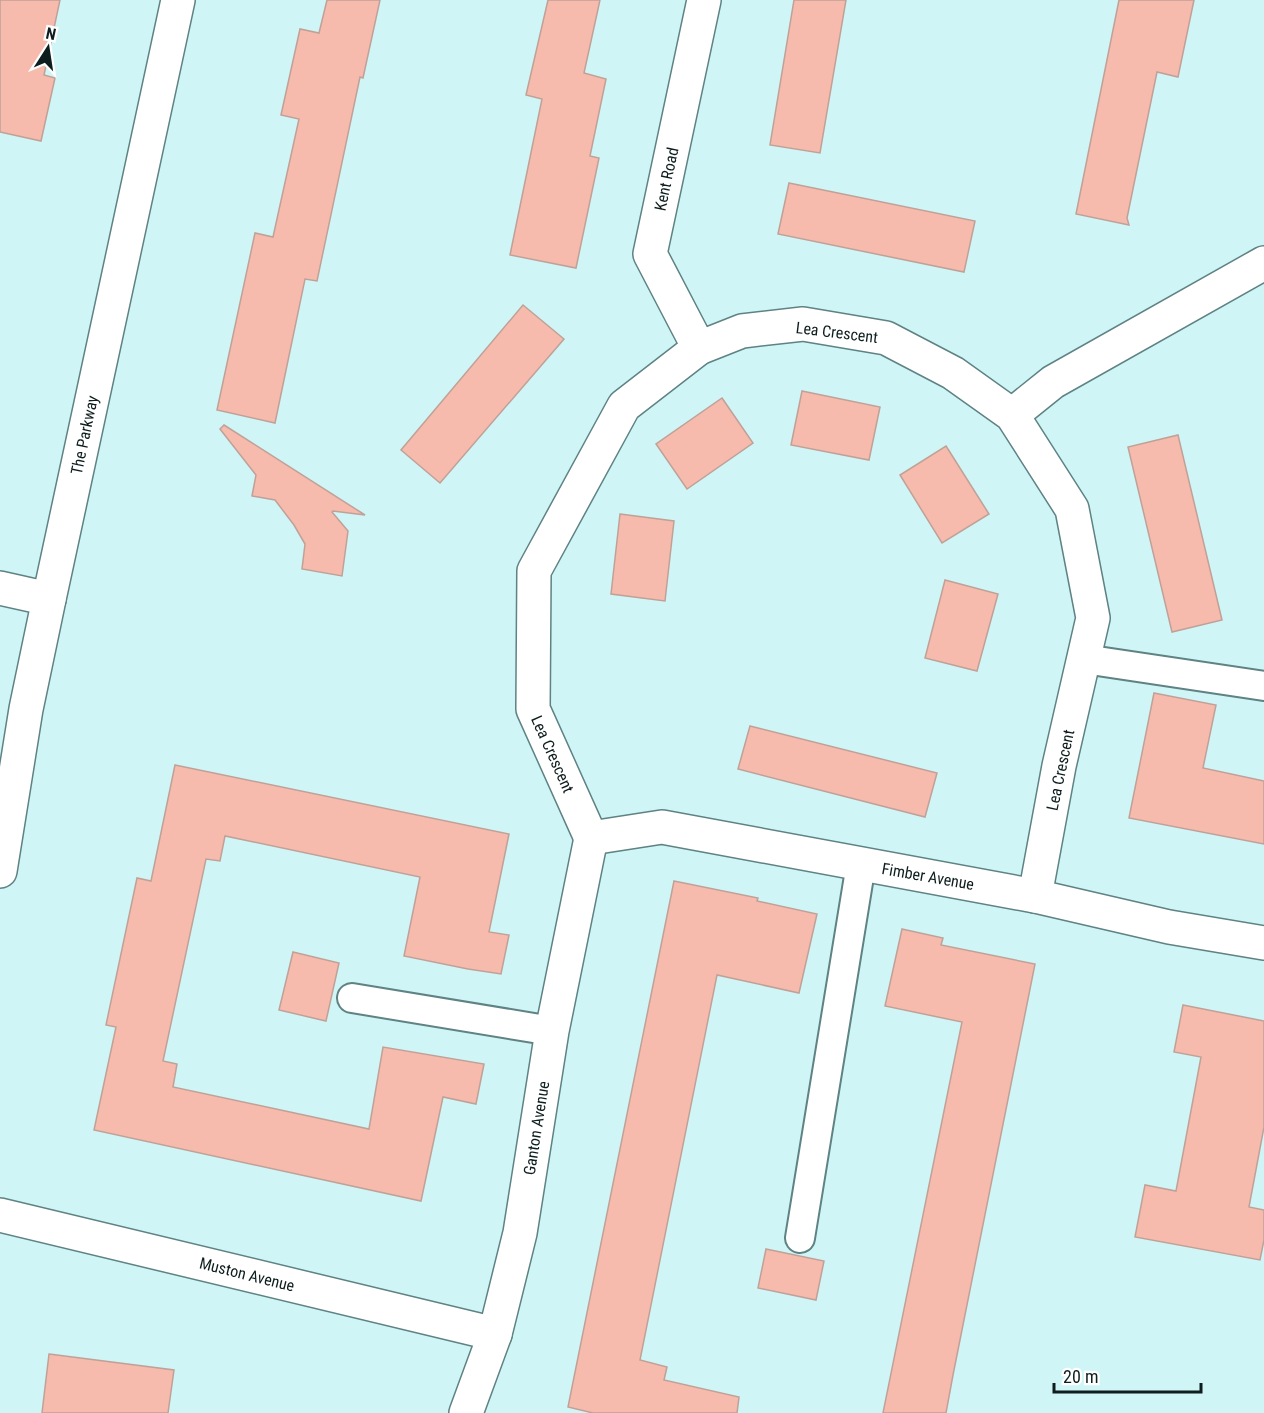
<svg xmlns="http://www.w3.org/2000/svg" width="1264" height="1413" viewBox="0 0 1264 1413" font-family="'Roboto Condensed',sans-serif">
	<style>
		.building { fill: #f6bbac; stroke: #c0a198; stroke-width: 1.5 }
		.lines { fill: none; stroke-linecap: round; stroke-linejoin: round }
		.service-casing { stroke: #5f8283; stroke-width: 32 }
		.minor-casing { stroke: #5f8283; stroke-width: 36 }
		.service { stroke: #fff; stroke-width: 28 }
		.minor { stroke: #fff; stroke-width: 33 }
		.labels { text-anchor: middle; stroke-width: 4.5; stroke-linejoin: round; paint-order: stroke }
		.street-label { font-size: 16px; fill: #0e1d1d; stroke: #fff }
	</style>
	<rect width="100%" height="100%" fill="#cff5f6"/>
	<g class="building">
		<path d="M0 0H60L44 75 55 78 41 141 0 132Z"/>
		<path d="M327 0H380L363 78 360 77 317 281 305 279 275 423 217 410 255 233 273 237 299 119 281 115 300 29 319 33Z"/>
		<path d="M548 0H600L584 73 606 79 590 156 599 158 576 268 510 255 542 99 526 95Z"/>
		<path d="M794 0H846L820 153 770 145Z"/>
		<path d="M1119 0H1194L1178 77 1157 72 1127 218 1129 225 1076 214Z"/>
		<path d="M789 183 975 221 964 272 778 234Z"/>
		<path d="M523 305 564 339 440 483 401 450Z"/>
		<path d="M802 391 880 407 869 460 791 445Z"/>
		<path d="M722 398 753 443 687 489 656 444Z"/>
		<path d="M224 425 365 515 333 511 332 512 348 531 342 576 302 569 305 544 294 525 275 500 252 496 256 475 220 429Z"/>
		<path d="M1178 435 1222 620 1172 632 1128 447Z"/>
		<path d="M946 446 989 514 942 543 900 475Z"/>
		<path d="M620 514 674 521 665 601 611 594Z"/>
		<path d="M945 580 998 594 977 671 925 658Z"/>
		<path d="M1154 693 1216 705 1203 768 1264 781V844L1129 818Z"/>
		<path d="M750 726 937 773 925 817 738 769Z"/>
		<path d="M175 765 509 834 489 932 509 935 501 974 468 969 404 956 420 877 225 836 220 861 206 859 163 1061 177 1064 173 1087 369 1129 383 1047 484 1064 476 1104 443 1097 421 1201 94 1130 116 1027 106 1025 137 878 151 881Z"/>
		<path d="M674 881 758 898 757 901 817 914 799 993 717 975 640 1360 667 1367 664 1380 739 1397 737 1413H593L568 1407Z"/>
		<path d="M902 929 943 938 941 945 1035 964 953 1375 946 1413H883L962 1022 885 1006Z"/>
		<path d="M293 952 339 963 326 1021 279 1010Z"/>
		<path d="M1183 1005 1264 1021V1127L1249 1207 1264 1210V1240L1260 1260 1135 1237 1145 1185 1176 1191 1201 1057 1174 1052Z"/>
		<path d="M766 1249 824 1261 816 1300 758 1288Z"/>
		<path d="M49 1354 174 1370 168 1413H42Z"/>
	</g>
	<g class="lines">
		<defs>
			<g id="service">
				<path d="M1084 659 1264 686"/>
				<path d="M352 998 552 1031"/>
				<path d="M800 1238 861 864"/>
			</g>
			<g id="minor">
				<path d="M699 348 650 254 704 0"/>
				<path d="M1012 415 1053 382 1264 263"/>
				<path d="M0 588 49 599"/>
				<path d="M591 838 533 709 534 571 624 406 699 348 742 331 803 324 886 338 953 373 1012 415 1072 509 1093 618 1059 766 1035 896"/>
				<path d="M591 838 662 827 1035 896 1169 927 1264 943"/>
				<path d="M0 871 26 709 49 599 178 0"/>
				<path d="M0 1215 495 1334"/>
				<path d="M466 1413 495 1334 520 1233 552 1031 591 838"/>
			</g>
		</defs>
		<use href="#service" class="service-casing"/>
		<use href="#minor" class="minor-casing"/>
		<use href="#service" class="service"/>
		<use href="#minor" class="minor"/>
	</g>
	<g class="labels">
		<g class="street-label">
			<text transform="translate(666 179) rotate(-78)" y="6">Kent Road</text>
			<text transform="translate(837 332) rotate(7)" y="6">Lea Crescent</text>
			<text transform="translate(84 435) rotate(-78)" y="6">The Parkway</text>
			<text transform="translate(553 754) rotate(66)" y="6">Lea Crescent</text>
			<text transform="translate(1060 770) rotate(-78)" y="6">Lea Crescent</text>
			<text transform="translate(928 876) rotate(10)" y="6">Fimber Avenue</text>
			<text transform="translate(536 1128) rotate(-81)" y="6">Ganton Avenue</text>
			<text transform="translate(247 1274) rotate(14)" y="6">Muston Avenue</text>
		</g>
	</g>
	<g transform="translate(48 48) rotate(12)" stroke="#ffffff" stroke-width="4.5" paint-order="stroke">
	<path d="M0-4.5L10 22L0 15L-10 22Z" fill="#0e1d1d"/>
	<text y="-9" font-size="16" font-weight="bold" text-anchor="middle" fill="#0e1d1d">N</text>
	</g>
	<path d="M1054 1383v9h147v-9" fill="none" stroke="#0e1d1d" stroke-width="3"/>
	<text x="1063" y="1383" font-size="18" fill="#0e1d1d" stroke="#ffffff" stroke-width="4.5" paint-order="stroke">20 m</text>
</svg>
